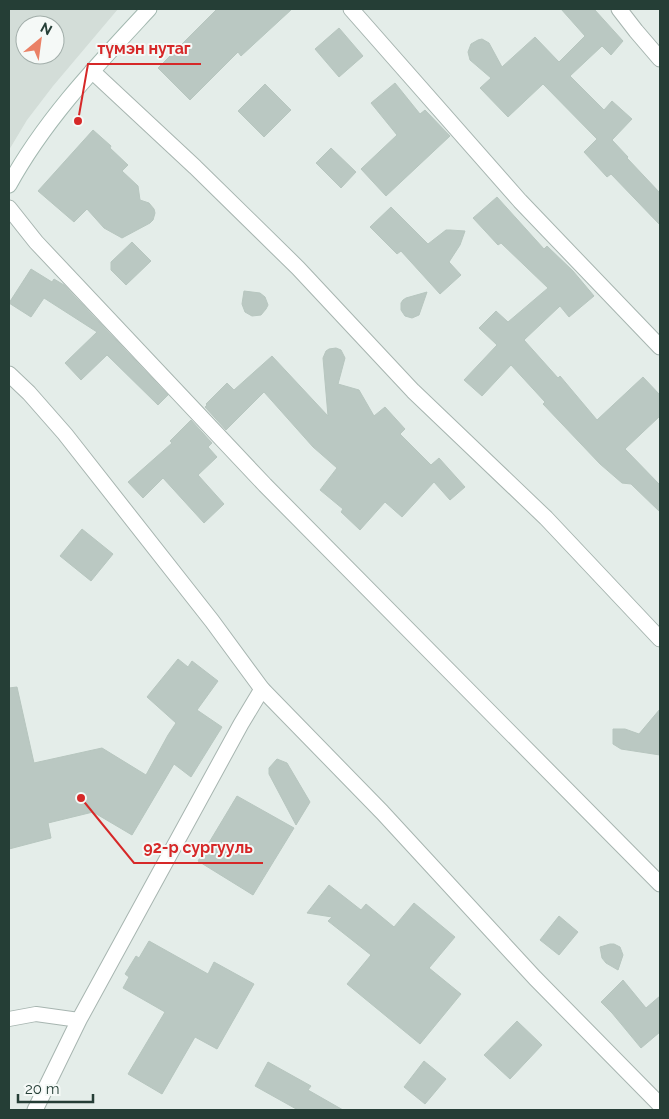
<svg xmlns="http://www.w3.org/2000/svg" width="669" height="1119" viewBox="0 0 669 1119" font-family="Raleway,sans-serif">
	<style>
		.built { fill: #d3ddd8; fill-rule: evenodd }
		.building { fill: #bac8c2; stroke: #b7c6bf }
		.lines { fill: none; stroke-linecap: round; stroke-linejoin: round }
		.service-casing { stroke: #a7b5b0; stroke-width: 16 }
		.minor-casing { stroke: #a7b5b0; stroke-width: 17 }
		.secondary-casing { stroke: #a3b8b0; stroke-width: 17 }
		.service { stroke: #fff; stroke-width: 14 }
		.minor { stroke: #fff; stroke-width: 15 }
		.secondary { stroke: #fff; stroke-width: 15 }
		.leader { fill: none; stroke: #d62828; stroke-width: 2 }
		.callout-dot { fill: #d62828; stroke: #f5f9f7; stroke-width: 2 }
		.callout-label { font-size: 16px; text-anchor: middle; font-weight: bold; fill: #d62828; stroke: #f5f9f7; stroke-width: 4; stroke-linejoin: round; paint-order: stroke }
	</style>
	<rect width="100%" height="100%" fill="#e4ede9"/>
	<path class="built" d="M9 9H118L53 86 27 120 9 150ZM25 25H55V55H25Z"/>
	<g class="building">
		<path d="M217 9H292L241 56 238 52 190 100 158 68Z"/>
		<path d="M561 9H594L623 41 611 55 602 46 570 76 604 110 612 101 632 119 612 140 628 157 627 158 660 193V225L611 174 607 177 584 152 597 139 543 84 508 117 480 88 491 78 470 60 468 52 471 44 478 40 482 39 489 43 502 67 535 37 559 62 585 36Z"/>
		<path d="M339 28 363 56 339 77 315 49Z"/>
		<path d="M395 83 420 114 425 110 450 136 386 196 361 169 397 135 371 103Z"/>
		<path d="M265 84 291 110 264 137 238 111Z"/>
		<path d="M93 130 111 146 110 148 128 165 122 171 138 186 140 200 149 203 154 209 155 213 153 220 150 223 122 238 104 228 87 209 74 222 38 191Z"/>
		<path d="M331 148 356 172 341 188 316 163Z"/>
		<path d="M497 197 544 249 547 246 573 271 594 296 569 317 560 306 524 340 558 378 560 376 597 420 643 377 660 395V416L625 449 660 485V512L631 484 622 483 600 464 543 404 545 402 511 365 482 396 464 380 497 345 479 328 496 311 508 322 548 288 501 243 498 245 473 218Z"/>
		<path d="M391 207 428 244 446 230H450L465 231 460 245 449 262 461 275 440 294 401 251 397 254 370 227Z"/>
		<path d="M132 242 151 261 126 285 111 270V262Z"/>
		<path d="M31 269 52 282 54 279 64 285 168 395 158 405 107 355 81 380 65 363 97 332 44 298 31 317 9 303Z"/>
		<path d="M244 291 260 293 265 297 268 305 266 309 261 315 252 316 245 312 242 304Z"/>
		<path d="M427 292 419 315 412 318 405 316 401 310V303L403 300 406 298Z"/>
		<path d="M336 348 341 350 345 358 338 384 359 390 374 416 385 407 405 429 400 434 431 465 439 458 465 487 450 500 434 482 402 517 385 502 360 530 341 512 343 509 320 490 337 468 313 447 264 392 226 430 205 407 207 405 206 404 227 383 234 390 272 356 328 416 323 358 326 351 329 349Z"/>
		<path d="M191 420 212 443 208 447 217 457 198 475 224 504 204 523 163 478 143 498 128 482 172 443 170 441Z"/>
		<path d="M82 529 113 554 91 581 60 556Z"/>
		<path d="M178 659 188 667 192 661 218 681 197 710 222 727 191 777 174 764 132 835 93 812 48 823 51 838 9 849V688L17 687 34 763 102 748 146 775 168 735 176 723 147 697Z"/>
		<path d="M660 709V755L621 749 613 744V729H625L639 734Z"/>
		<path d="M277 759 287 763 310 802 296 825 269 774V768Z"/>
		<path d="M237 796 294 828 253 895 198 861Z"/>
		<path d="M329 885 361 910 366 904 394 927 414 903 455 937 429 968 461 994 420 1044 347 984 371 955 328 921 332 917 307 913Z"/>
		<path d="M559 916 578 932 559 955 540 940Z"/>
		<path d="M149 941 208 974 214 962 254 984 217 1049 195 1037 162 1094 128 1074 165 1012 123 988 129 977 125 974 136 956 139 958Z"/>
		<path d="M610 944H614L620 947 623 955 618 970 606 963 602 958 600 947Z"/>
		<path d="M623 980 646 1008 660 996V1032L641 1048 612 1013 601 1002Z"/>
		<path d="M517 1021 542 1045 510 1079 484 1055Z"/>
		<path d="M424 1061 446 1079 425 1104 404 1087Z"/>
		<path d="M268 1062 311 1086 308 1090 343 1110H298L255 1086Z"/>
	</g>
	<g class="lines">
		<defs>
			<path id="service" d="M9 1019 36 1014 79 1020"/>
			<g id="minor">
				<path d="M351 9 520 201 660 347"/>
				<path d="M619 9 636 31 660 59"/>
				<path d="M92 71 195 167 298 268 413 391 546 518 660 639"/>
				<path d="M9 208 36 242 265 485 660 884"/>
				<path d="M9 374 29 393 65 434 212 621 262 689 382 812 535 978 660 1105"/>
				<path d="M35 1110 79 1020 241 724 262 689"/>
			</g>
			<path id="secondary" d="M9 185C45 119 98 64 149 9"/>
		</defs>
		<use href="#service" class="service-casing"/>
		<use href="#minor" class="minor-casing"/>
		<use href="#secondary" class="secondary-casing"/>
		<use href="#service" class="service"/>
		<use href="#minor" class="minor"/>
		<use href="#secondary" class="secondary"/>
	</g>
	<path class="leader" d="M78 121L88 64H201M81 798L134 863H263"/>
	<g class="callout-dot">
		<circle cx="78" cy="121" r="5"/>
		<circle cx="81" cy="798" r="5"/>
	</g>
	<g class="callout-label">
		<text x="144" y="54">түмэн нутаг</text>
		<text x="198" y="853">92-р сургууль</text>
	</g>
	<rect width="669" height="1119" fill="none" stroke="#253e36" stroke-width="20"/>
	<g transform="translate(40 40) rotate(29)"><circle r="24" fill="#f5f9f7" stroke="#a2aeaa"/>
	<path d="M0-4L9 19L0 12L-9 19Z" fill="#ea8166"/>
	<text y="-8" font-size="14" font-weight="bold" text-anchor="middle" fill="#253e36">N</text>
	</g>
	<path d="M18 1094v8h75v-8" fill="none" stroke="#253e36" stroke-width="2.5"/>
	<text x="25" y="1094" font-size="15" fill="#253e36" stroke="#f5f9f7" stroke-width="4" paint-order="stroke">20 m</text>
</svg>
